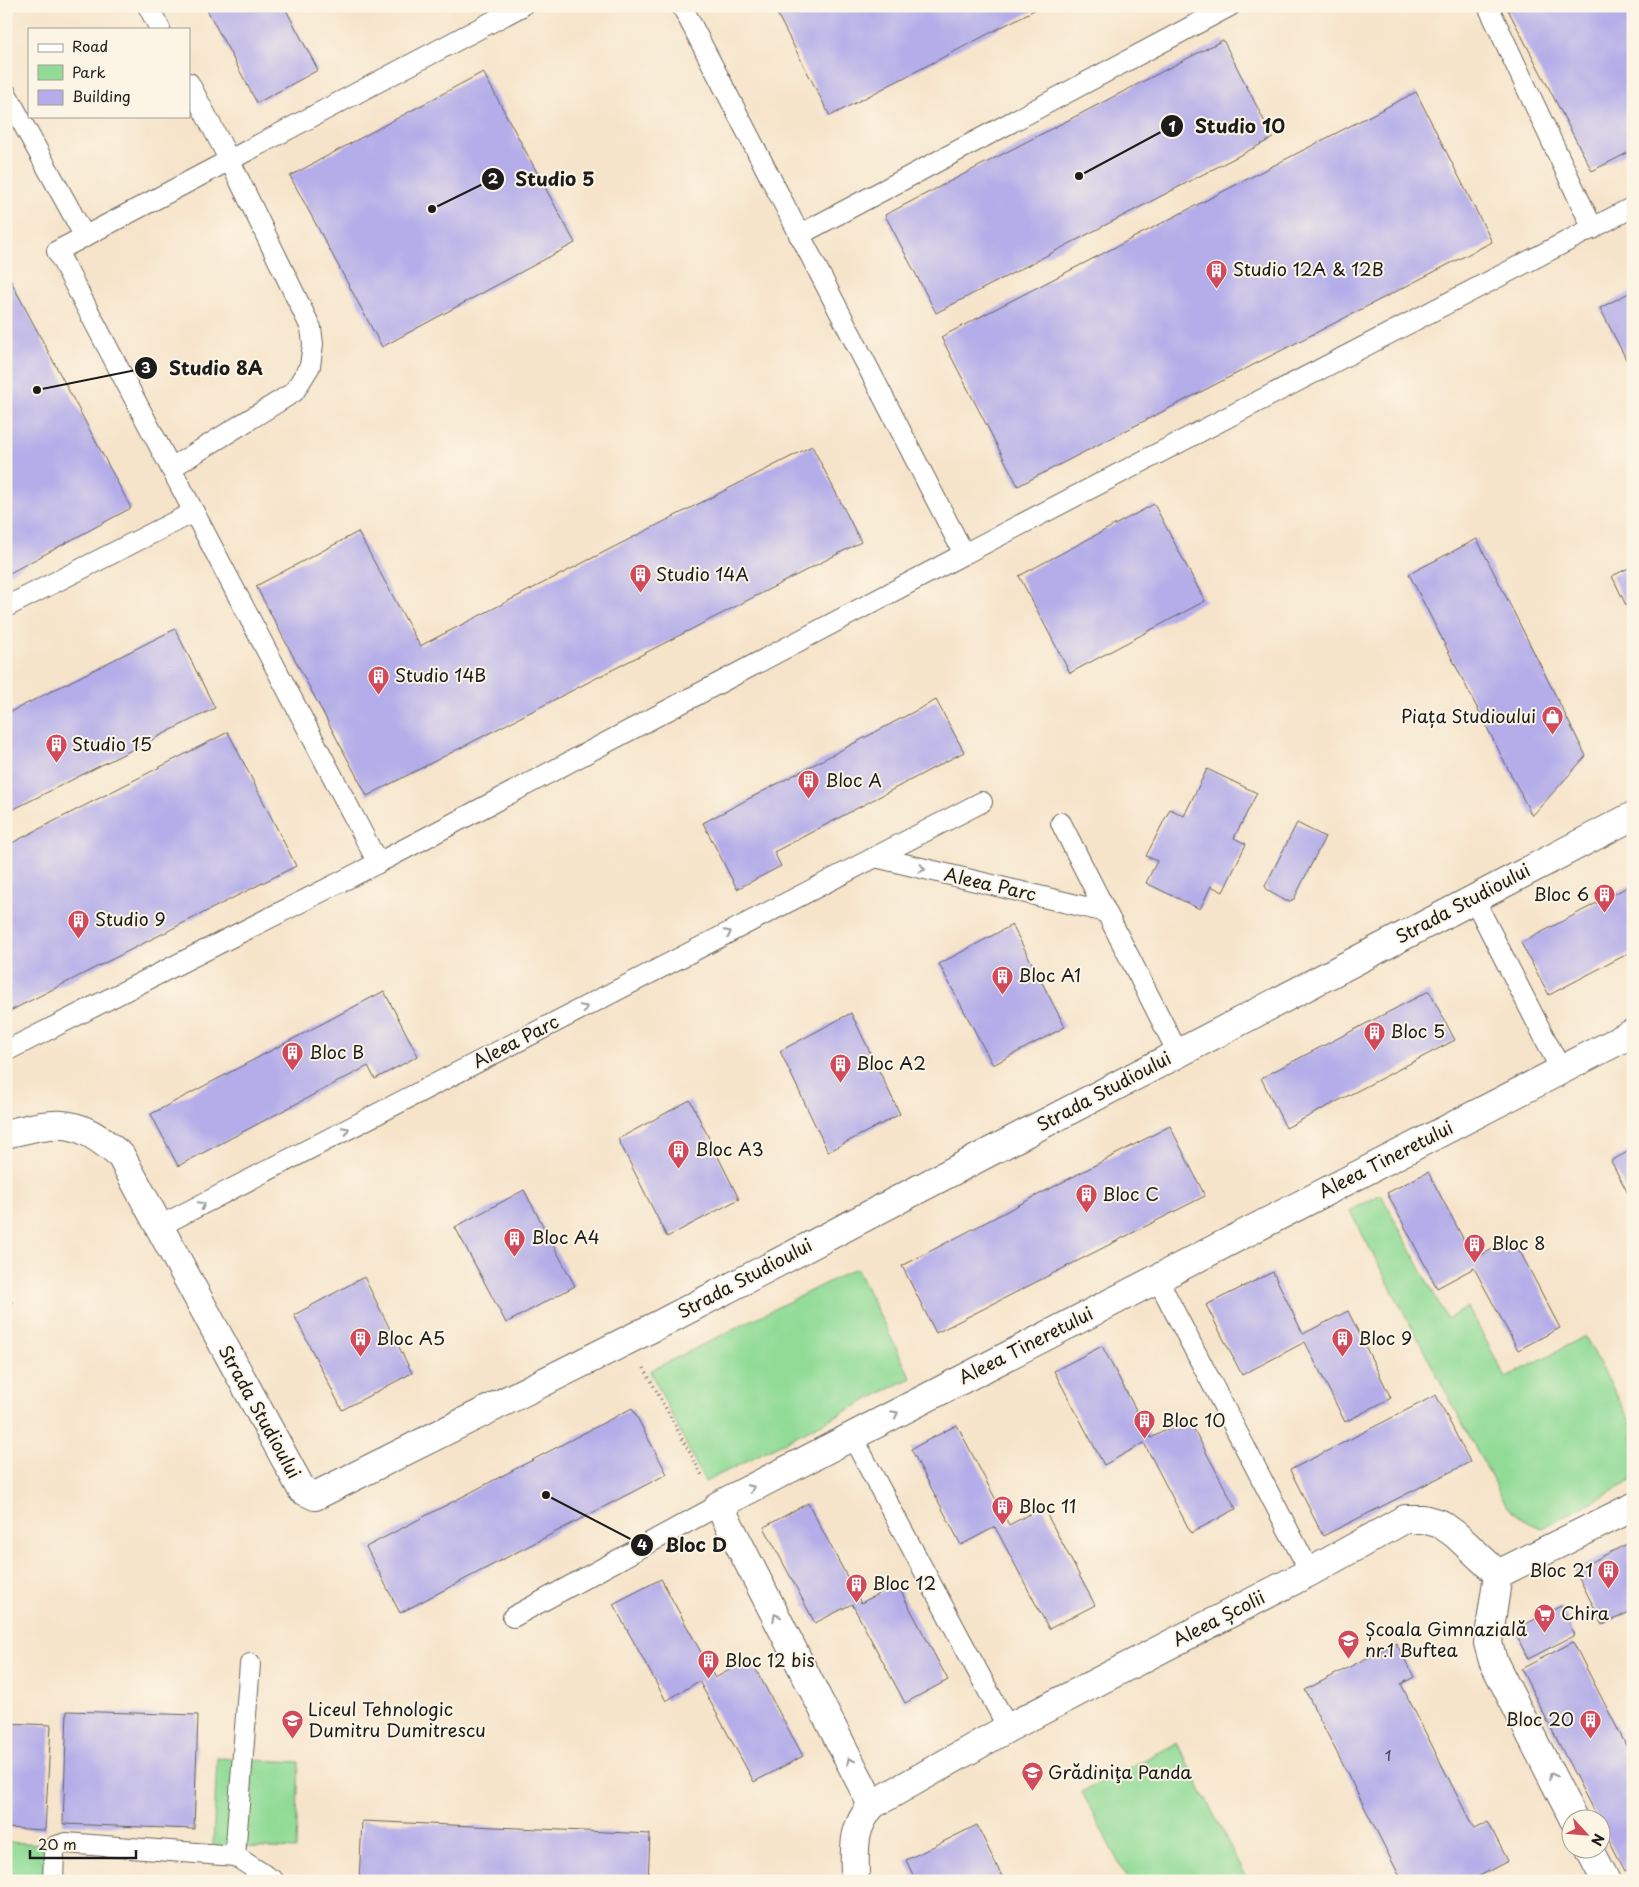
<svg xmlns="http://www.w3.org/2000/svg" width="1639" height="1887" viewBox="0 0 1639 1887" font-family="'Playpen Sans',sans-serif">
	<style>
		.green { fill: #91db97; stroke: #567c5a }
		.building { fill: #b4ade9 }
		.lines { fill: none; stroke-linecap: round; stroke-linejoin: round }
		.lane-casing { stroke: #686259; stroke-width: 22 }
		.street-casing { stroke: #686259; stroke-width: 30 }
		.path { stroke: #686259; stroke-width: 3; stroke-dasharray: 1 4; stroke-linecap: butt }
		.lane { stroke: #fff; stroke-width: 20 }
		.street { stroke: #fff; stroke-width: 28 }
		.oneway { stroke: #999 }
		.labels { text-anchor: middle; stroke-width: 4; stroke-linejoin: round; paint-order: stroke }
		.number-label { font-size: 15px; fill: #42404f }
		.poi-label { font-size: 18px; fill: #1c1c1c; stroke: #fcf5e5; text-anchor: start }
		.street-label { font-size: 18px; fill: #1c1c1c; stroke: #fcf5e5 }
		.leader { fill: none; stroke: #1c1c1c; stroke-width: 2 }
		.callout-dot { fill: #1c1c1c; stroke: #fcf5e5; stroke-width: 2 }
		.mark-label { font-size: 15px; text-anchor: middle; font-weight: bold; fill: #fff }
		.callout-label { font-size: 19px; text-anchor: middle; font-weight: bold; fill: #1c1c1c; stroke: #fcf5e5; stroke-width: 4; stroke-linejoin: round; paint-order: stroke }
	</style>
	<rect width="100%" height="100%" fill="#fcf5e5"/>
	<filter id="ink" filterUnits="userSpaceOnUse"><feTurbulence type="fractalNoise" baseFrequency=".02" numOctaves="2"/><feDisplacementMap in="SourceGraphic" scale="10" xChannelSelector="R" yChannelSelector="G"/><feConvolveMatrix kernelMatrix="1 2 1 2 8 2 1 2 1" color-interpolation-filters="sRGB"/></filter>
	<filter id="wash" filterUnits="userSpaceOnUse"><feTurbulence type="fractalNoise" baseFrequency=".0096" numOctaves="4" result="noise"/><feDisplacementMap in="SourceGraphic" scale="20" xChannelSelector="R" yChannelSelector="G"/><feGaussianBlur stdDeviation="1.12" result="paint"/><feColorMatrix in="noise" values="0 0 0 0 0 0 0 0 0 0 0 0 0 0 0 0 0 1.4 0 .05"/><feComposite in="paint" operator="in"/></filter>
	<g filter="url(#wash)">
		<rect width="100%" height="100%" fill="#f6e4ca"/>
		<g class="green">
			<path d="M1381 1194 1447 1319 1468 1307 1506 1378 1585 1336 1633 1426V1480L1543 1528C1528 1524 1519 1517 1507 1507L1350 1211Z"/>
			<path d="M856 1268 911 1378 705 1482 650 1371Z"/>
			<path d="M1177 1743 1248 1881H1128L1082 1792Z"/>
			<path d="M217 1758 299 1762 296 1849 213 1846Z"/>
			<path d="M6 1842 45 1844 43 1881H6Z"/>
		</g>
		<g id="blocks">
			<g class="building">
				<path d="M205 6H284L318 70 257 103Z"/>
				<path d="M773 6H1042L830 116Z"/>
				<path d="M1506 6H1633V150L1592 171Z"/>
				<path d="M1223 40 1273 138 936 313 885 215Z"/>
				<path d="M483 72 575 243 382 347 290 176Z"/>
				<path d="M1416 92 1492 242 1018 486 941 337Z"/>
				<path d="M6 272 131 508 6 575Z"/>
				<path d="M1633 291V373L1600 308Z"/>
				<path d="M812 446 861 542 367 796 256 586 358 532 420 646Z"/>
				<path d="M1154 504 1205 601 1070 673 1019 576Z"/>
				<path d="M1477 539 1586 756 1532 816 1409 574Z"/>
				<path d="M1633 566V620L1612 576Z"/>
				<path d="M175 629 215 708 6 813V714Z"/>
				<path d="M936 700 964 752 774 852 781 866 737 889 703 823Z"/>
				<path d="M228 732 296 866 6 1013V846Z"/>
				<path d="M1207 769 1257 793 1234 838 1246 844 1223 892 1211 886 1200 909 1146 883 1157 861 1146 856 1170 809 1184 816Z"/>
				<path d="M1297 823 1325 837 1294 899 1290 901H1286L1268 891 1265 886Z"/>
				<path d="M1633 884V951L1549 995 1521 943Z"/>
				<path d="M1012 925 1065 1027 993 1065 939 964Z"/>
				<path d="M384 991 418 1056 375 1079 368 1066 178 1166 151 1114Z"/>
				<path d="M1429 991 1455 1040 1286 1128 1261 1078Z"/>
				<path d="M851 1013 900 1114 828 1152 780 1051Z"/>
				<path d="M690 1100 739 1199 667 1237 618 1139Z"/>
				<path d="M1170 1126 1205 1196 936 1333 902 1266Z"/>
				<path d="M1633 1149V1203L1611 1161Z"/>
				<path d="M1428 1172 1474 1259 1513 1238 1560 1328 1518 1350 1474 1268 1437 1288 1387 1193Z"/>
				<path d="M524 1190 575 1286 506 1323 455 1227Z"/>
				<path d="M1273 1272 1303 1334 1348 1311 1391 1398 1345 1422 1305 1342 1242 1375 1206 1305Z"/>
				<path d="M364 1277 412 1373 342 1410 294 1315Z"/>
				<path d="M6 1300 12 1301 10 1332H6Z"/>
				<path d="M1102 1346 1151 1438 1188 1418 1236 1509 1191 1533 1144 1443 1104 1465 1054 1371Z"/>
				<path d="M1436 1395 1470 1462 1323 1536 1290 1470Z"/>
				<path d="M632 1408 667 1474 400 1613 366 1547Z"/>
				<path d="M957 1425 1009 1525 1043 1507 1095 1605 1049 1629 995 1527 961 1545 911 1449Z"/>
				<path d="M808 1503 861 1603 897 1584 948 1680 905 1703 852 1604 815 1623 764 1527Z"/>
				<path d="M1633 1541V1610L1603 1625 1575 1570Z"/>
				<path d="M661 1579 715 1678 750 1659 803 1756 754 1782 699 1681 666 1701 613 1604Z"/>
				<path d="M1561 1606 1575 1635 1528 1659 1514 1630Z"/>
				<path d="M1573 1642 1633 1759V1867L1625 1872 1602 1827V1820H1598L1521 1669Z"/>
				<path d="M1396 1643 1414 1677 1401 1684 1474 1829 1488 1822 1508 1861 1470 1881H1402L1305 1690Z"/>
				<path d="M67 1711 198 1715 194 1829 63 1824Z"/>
				<path d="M6 1723 51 1725 45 1830 6 1828Z"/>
				<path d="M362 1821 650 1834 648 1881H359Z"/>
				<path d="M977 1825 1004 1881H916L906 1860Z"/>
			</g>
		</g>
	</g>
	<g filter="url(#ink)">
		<use href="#blocks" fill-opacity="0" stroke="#686259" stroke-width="1"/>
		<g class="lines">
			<defs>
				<g id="lane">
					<path d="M148 6 160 29"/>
					<path d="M522 6 57 251 378 863 964 554"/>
					<path d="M682 6 964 554 1633 207"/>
					<path d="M1488 6 1593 229"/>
					<path d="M6 93 85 237"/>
					<path d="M799 235 1230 6"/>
					<path d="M171 468 294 392 310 366 313 344 311 328 230 161 189 83"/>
					<path d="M6 607 194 512"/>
					<path d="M1061 823 1178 1053"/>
					<path d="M875 857 1106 912"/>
					<path d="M1474 899 1561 1070"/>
					<path d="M6 1051 378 863"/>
					<path d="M158 1227 982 802"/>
					<path d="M1157 1278 1310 1572"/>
					<path d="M852 1436 1008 1728"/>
					<path d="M513 1617 719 1505"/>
					<path d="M235 1856 250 1664"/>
					<path d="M53 1881 54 1852 56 1846 66 1843 235 1856 274 1881"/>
				</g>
				<g id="street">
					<path d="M6 1134C62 1120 76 1118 121 1156L302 1490 315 1496 662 1323 1633 816"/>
					<path d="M1498 1574 1488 1643 1493 1661 1574 1820"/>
					<path d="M1498 1574 1633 1507"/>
					<path d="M872 1805 719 1505 1633 1033"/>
					<path d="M1590 1850 1606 1881"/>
					<path d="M855 1881C855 1848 851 1831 872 1805L1008 1728 1310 1572 1405 1519H1423L1441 1524 1456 1535 1498 1574"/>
				</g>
			</defs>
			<use href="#lane" class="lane-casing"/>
			<use href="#street" class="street-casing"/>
			<path class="path" d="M644 1368 703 1477"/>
			<use href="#lane" class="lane"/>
			<use href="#street" class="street"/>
		</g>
		<defs><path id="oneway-chevron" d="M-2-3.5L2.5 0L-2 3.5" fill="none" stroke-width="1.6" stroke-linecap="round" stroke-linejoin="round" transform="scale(1.25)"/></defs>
		<g class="oneway">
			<use href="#oneway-chevron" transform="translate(922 869) rotate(13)"/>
			<use href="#oneway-chevron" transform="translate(728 933) rotate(-27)"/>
			<use href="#oneway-chevron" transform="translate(584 1008) rotate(-27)"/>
			<use href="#oneway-chevron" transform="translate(346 1130) rotate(-27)"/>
			<use href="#oneway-chevron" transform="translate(202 1205) rotate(-27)"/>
			<use href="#oneway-chevron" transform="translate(895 1414) rotate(-27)"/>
			<use href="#oneway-chevron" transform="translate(751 1488) rotate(-27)"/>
			<use href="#oneway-chevron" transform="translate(776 1617) rotate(-117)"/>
			<use href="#oneway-chevron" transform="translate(850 1761) rotate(-117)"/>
			<use href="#oneway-chevron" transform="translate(1552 1776) rotate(-117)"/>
		</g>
	</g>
	<defs>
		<symbol id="building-pin" viewBox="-11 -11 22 30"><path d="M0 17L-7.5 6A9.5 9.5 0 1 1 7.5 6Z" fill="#d1495b" stroke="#fcf5e5"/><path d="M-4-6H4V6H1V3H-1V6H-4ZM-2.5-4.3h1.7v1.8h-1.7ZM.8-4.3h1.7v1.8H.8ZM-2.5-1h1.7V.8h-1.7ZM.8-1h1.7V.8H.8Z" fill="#fff"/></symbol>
		<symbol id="shop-pin" viewBox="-11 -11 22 30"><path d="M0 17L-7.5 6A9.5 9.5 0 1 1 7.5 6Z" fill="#d1495b" stroke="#fcf5e5"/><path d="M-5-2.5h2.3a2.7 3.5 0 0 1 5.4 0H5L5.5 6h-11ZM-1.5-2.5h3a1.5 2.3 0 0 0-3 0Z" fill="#fff"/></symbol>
		<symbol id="supermarket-pin" viewBox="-11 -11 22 30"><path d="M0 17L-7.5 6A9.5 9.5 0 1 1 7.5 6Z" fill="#d1495b" stroke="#fcf5e5"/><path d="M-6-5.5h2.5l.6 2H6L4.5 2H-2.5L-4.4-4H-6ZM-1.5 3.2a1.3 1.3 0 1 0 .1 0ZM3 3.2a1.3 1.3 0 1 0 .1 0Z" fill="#fff"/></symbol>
		<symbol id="school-pin" viewBox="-11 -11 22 30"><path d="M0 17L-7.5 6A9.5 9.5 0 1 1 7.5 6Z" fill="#d1495b" stroke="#fcf5e5"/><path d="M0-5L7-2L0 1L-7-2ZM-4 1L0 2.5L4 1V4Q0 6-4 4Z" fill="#fff"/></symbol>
	</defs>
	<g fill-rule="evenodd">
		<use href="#building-pin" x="1204" y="258" width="25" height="34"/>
		<use href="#building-pin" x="628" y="562" width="25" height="34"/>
		<use href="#building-pin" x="366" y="664" width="25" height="34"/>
		<use href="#shop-pin" x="1540" y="704" width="25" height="34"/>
		<use href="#building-pin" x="44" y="732" width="25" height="34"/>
		<use href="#building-pin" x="796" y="768" width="25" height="34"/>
		<use href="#building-pin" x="1592" y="882" width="25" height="34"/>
		<use href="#building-pin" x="66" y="908" width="25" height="34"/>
		<use href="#building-pin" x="990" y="964" width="25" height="34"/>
		<use href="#building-pin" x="1362" y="1020" width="25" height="34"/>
		<use href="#building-pin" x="280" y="1040" width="25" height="34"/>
		<use href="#building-pin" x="828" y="1052" width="25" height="34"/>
		<use href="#building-pin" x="666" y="1138" width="25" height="34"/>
		<use href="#building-pin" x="1074" y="1182" width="25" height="34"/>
		<use href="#building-pin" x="502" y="1226" width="25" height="34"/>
		<use href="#building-pin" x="1462" y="1232" width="25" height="34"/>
		<use href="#building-pin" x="348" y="1326" width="25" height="34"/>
		<use href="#building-pin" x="1330" y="1326" width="25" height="34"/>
		<use href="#building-pin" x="1132" y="1408" width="25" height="34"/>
		<use href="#building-pin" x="990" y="1494" width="25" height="34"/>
		<use href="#building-pin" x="1596" y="1558" width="25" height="34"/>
		<use href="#building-pin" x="844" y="1572" width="25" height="34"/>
		<use href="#supermarket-pin" x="1532" y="1602" width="25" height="34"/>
		<use href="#school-pin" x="1336" y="1628" width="25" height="34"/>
		<use href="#building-pin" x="696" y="1648" width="25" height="34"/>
		<use href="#school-pin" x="280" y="1708" width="25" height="34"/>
		<use href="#building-pin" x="1578" y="1708" width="25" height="34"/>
		<use href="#school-pin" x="1020" y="1760" width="25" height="34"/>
	</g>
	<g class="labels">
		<g class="number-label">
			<text x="1388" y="1761">1</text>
		</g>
		<g class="poi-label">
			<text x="1233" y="276">Studio 12A &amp; 12B</text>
			<text x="656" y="581">Studio 14A</text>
			<text x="395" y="682">Studio 14B</text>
			<text x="1536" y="723" text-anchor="end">Piața Studioului</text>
			<text x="72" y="751">Studio 15</text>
			<text x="825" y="787">Bloc A</text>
			<text x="1589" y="901" text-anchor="end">Bloc 6</text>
			<text x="95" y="926">Studio 9</text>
			<text x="1018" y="982">Bloc A1</text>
			<text x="1390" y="1038">Bloc 5</text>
			<text x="309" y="1059">Bloc B</text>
			<text x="856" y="1070">Bloc A2</text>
			<text x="695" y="1156">Bloc A3</text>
			<text x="1102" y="1201">Bloc C</text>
			<text x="531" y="1244">Bloc A4</text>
			<text x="1491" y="1250">Bloc 8</text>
			<text x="376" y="1345">Bloc A5</text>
			<text x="1358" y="1345">Bloc 9</text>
			<text x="1161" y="1427">Bloc 10</text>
			<text x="1018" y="1513">Bloc 11</text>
			<text x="1593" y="1577" text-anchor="end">Bloc 21</text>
			<text x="872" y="1590">Bloc 12</text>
			<text x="1561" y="1620">Chira</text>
			<text x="1365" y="1636">Școala Gimnazială<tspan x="1365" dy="21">nr.1 Buftea</tspan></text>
			<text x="724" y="1667">Bloc 12 bis</text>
			<text x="308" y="1716">Liceul Tehnologic<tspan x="308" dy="21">Dumitru Dumitrescu</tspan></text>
			<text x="1574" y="1726" text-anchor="end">Bloc 20</text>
			<text x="1048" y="1779">Grădiniţa Panda</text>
		</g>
		<g class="street-label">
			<text transform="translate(990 885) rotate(13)" y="6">Aleea Parc</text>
			<text transform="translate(1463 904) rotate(-28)" y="6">Strada Studioului</text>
			<text transform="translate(516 1042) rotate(-27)" y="6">Aleea Parc</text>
			<text transform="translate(1104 1092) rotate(-28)" y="6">Strada Studioului</text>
			<text transform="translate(1386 1160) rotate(-27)" y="6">Aleea Tineretului</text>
			<text transform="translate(745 1279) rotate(-28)" y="6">Strada Studioului</text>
			<text transform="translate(1026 1346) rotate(-27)" y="6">Aleea Tineretului</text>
			<text transform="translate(259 1412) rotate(61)" y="6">Strada Studioului</text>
			<text transform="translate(1219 1619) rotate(-27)" y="6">Aleea Școlii</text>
		</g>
	</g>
	<path class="leader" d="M1079 176L1172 126M432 209L493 179M37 390L146 368M546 1495L642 1545"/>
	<g class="callout-dot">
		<circle cx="1079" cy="176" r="5"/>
		<circle cx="432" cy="209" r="5"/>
		<circle cx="37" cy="390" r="5"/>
		<circle cx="546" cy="1495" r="5"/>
		<circle cx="1172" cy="126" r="12"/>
		<circle cx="493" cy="179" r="12"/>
		<circle cx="146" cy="368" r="12"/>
		<circle cx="642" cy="1545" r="12"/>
	</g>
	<g class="mark-label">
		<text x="1172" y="132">1</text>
		<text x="493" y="184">2</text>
		<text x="146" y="373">3</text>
		<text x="642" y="1550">4</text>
	</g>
	<g class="callout-label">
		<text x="1240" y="133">Studio 10</text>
		<text x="555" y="186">Studio 5</text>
		<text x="216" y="375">Studio 8A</text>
		<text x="696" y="1552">Bloc D</text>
	</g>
	<rect width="1639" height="1887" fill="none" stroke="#fcf5e5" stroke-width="25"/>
	<rect x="28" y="28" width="162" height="90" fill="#fcf5e5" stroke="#a29e95"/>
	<rect x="38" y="44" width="25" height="8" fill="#ffffff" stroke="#a29e95"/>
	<text x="72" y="52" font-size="15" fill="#1c1c1c">Road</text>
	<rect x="38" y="65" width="25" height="15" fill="#91db97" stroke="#a29e95"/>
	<text x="72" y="78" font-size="15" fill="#1c1c1c">Park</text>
	<rect x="38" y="90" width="25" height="15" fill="#b4ade9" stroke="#a29e95"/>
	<text x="72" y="102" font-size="15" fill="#1c1c1c">Building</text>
	<g transform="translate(1586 1834) rotate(116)"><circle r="24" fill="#fcf5e5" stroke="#a29e95"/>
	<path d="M0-4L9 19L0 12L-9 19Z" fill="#d1495b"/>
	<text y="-8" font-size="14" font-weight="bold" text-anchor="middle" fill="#1c1c1c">N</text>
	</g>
	<path d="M30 1850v8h106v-8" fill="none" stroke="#1c1c1c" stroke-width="2.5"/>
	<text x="38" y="1850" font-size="15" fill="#1c1c1c" stroke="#fcf5e5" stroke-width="4" paint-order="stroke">20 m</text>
</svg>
